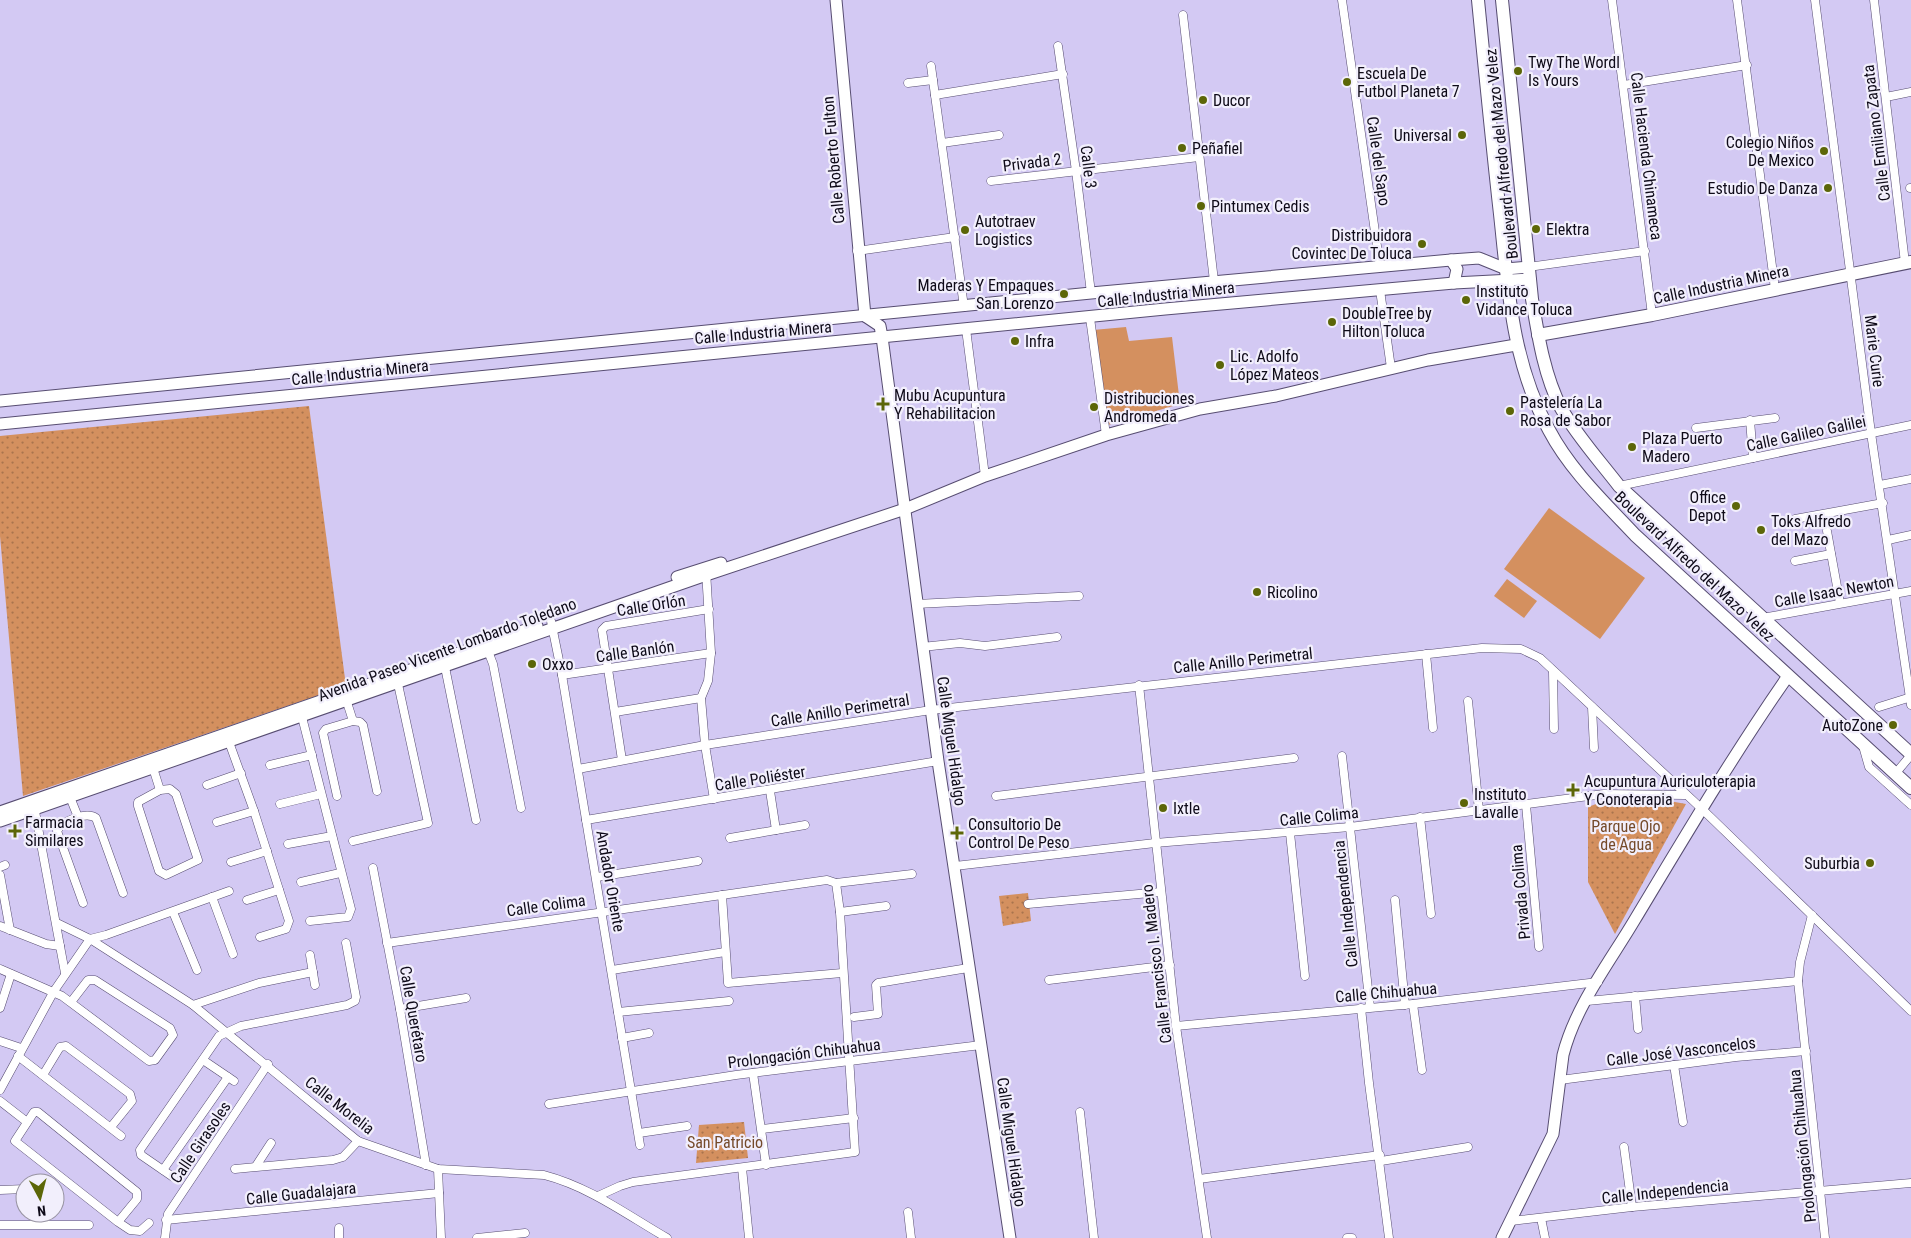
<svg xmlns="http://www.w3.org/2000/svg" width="1911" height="1238" viewBox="0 0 1911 1238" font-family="'Roboto Condensed',sans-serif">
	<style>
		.grass { fill: url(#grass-dots) }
		.garden { fill: #d4905f }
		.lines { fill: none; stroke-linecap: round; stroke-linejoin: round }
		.street-casing { stroke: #574d71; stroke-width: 9 }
		.secondary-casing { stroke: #574d71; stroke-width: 13 }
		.primary-casing { stroke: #574d71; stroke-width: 14 }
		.street { stroke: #fff; stroke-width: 8 }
		.secondary { stroke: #fff; stroke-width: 11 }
		.primary { stroke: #fff; stroke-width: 12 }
		.poi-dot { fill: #5c6608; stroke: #f2effc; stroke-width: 2 }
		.labels { text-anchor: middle; stroke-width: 4.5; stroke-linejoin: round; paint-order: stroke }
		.poi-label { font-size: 16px; fill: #0e0a18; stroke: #f2effc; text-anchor: start }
		.street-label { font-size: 16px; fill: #0e0a18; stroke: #f2effc }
		.park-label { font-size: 16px; fill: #754a2a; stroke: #f2effc }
	</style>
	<defs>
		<pattern id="grass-dots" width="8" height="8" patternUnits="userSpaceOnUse" patternTransform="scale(1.25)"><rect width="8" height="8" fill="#d4905f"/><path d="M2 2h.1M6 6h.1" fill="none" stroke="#aa744d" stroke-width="1.8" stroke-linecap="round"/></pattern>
	</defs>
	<rect width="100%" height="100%" fill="#d3c9f3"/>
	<g class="grass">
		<path d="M309 406 346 686 23 796 0 536V436Z"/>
		<path d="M1625 793 1686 804 1615 934 1588 882V807Z"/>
		<path d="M1028 893 1031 921 1003 926 999 896Z"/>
		<path d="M744 1122 748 1158 696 1163 699 1125Z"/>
	</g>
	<g class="garden">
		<path d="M1126 327 1129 341 1172 337 1180 404 1108 425 1093 330Z"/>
		<path d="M1549 508 1645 578 1600 639 1504 569Z"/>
		<path d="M1507 579 1537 601 1524 618 1494 596Z"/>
	</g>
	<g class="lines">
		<defs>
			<g id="street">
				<path d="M1342 0 1380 267"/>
				<path d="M1612 0 1652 315"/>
				<path d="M1737 0 1775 289"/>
				<path d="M1815 0 1871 433 1911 705"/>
				<path d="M1874 0 1905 263"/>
				<path d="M1183 15 1214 281"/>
				<path d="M1058 46 1076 171 1091 293"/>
				<path d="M931 66 964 307"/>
				<path d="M908 83 933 80"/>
				<path d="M1624 85 1747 65"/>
				<path d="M935 95 1063 74"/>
				<path d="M1886 97 1911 92"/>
				<path d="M942 143 999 135"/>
				<path d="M991 181 1199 157"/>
				<path d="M1910 188H1911"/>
				<path d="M857 251 955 237"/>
				<path d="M1528 267 1645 251"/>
				<path d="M1380 290 1391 368"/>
				<path d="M1090 318 1106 435"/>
				<path d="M966 329 985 476"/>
				<path d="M1750 420 1753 458"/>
				<path d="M1696 428 1775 418"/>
				<path d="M1880 485 1911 479"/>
				<path d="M1619 486 1911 425"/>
				<path d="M1795 519 1883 503"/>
				<path d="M1827 531 1840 603"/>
				<path d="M1888 540 1911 535"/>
				<path d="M1795 561 1831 554"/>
				<path d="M706 571 711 653 708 681 701 698 705 745 714 799"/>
				<path d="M916 604 1079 596"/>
				<path d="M1762 618 1911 591"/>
				<path d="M551 621 562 675 640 1145"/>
				<path d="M922 647 960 643 985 646 1057 637"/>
				<path d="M488 651 493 664 521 808"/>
				<path d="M1426 654 1433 728"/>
				<path d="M445 667 476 820"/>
				<path d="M1553 672 1554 729"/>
				<path d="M562 675 711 653"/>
				<path d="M1139 685 1176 1026 1207 1238"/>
				<path d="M345 696 353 721"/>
				<path d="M1468 701 1479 810"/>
				<path d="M1592 707 1594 748"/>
				<path d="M1879 707 1911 697"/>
				<path d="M615 712 701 698"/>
				<path d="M302 717 351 909 348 917 310 921"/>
				<path d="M229 742 254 811 289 921 286 929 260 937"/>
				<path d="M1863 746 1869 767 1911 805"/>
				<path d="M1342 756 1370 1007"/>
				<path d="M622 760 602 630 606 626 709 609"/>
				<path d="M270 765 312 755"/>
				<path d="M153 768 160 790"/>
				<path d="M578 769 705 745 931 710 1482 648 1521 649 1540 658 1702 809 1911 1011"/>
				<path d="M1895 774 1911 755"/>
				<path d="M207 785 241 773"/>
				<path d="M170 789 176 794 198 860 166 875 159 871 138 806V802L160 790Z"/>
				<path d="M770 791 776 830"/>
				<path d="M337 796 323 733 326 729 353 721 360 722 363 725 377 791"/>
				<path d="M996 796 1294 758"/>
				<path d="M70 797 78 817"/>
				<path d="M280 804 321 794"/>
				<path d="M1526 805 1539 947"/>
				<path d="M34 806 65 973"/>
				<path d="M1420 817 1431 914"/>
				<path d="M586 820 938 761"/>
				<path d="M217 822 254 811"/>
				<path d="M1290 833 1305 976"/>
				<path d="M730 838 805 825"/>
				<path d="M353 841 428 823 398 684"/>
				<path d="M288 844 332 836"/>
				<path d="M231 862 267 851"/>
				<path d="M955 866 1155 843 1350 827 1604 794 1685 795"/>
				<path d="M0 867 5 865"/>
				<path d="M373 868 400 1009 426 1165"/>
				<path d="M0 875 10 930"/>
				<path d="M597 877 698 861"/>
				<path d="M301 882 340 873"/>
				<path d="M836 883 912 874"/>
				<path d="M722 895 728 983 842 973"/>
				<path d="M212 897 233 954"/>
				<path d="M247 900 279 890"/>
				<path d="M1395 900 1405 1005"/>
				<path d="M83 903 57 831C62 821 86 811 96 818L123 893"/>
				<path d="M1028 904 1161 892"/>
				<path d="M173 912 197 970"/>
				<path d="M840 912 886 906"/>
				<path d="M1812 915 1800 962 1798 981 1825 1238"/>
				<path d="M57 923 90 939 193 1005 358 1141 438 1169 544 1175C590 1187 627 1215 667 1238"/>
				<path d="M0 926 46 944 60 946"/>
				<path d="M90 939 106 935 229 891"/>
				<path d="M387 943 827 880 836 883 840 912 855 1152 633 1182 620 1186 598 1196"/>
				<path d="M310 955 315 985"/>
				<path d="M0 969 62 996 149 1061 155 1060 173 1035 170 1028 95 980H88L71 1002"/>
				<path d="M612 970 725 952"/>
				<path d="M1049 980 1170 965"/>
				<path d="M1635 996 1638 1029"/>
				<path d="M1587 1001 1798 981"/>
				<path d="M1413 1004 1422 1070"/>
				<path d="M193 1005 259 983 313 972"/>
				<path d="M0 1008 11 974"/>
				<path d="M1361 1008 1369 1083 1389 1238"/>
				<path d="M400 1009 466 998"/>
				<path d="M618 1012 729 1001"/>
				<path d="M854 1017 878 1014 876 985 878 983 968 968"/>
				<path d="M1176 1026 1413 1004 1598 982"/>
				<path d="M622 1038 649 1033"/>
				<path d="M0 1041 21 1048"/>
				<path d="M18 1056 121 1136"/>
				<path d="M203 1060 234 1081"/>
				<path d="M1674 1065 1683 1122"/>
				<path d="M753 1073 766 1165"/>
				<path d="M43 1075 60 1047 66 1046 130 1094 132 1101 111 1127"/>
				<path d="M1560 1080 1736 1057 1806 1051"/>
				<path d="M0 1090 54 991 90 939"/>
				<path d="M0 1101 27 1122"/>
				<path d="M549 1104 736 1075 981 1045"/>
				<path d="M1080 1112 1094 1238"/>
				<path d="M762 1129 854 1118"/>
				<path d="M639 1133 687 1126"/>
				<path d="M1624 1147 1632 1207"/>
				<path d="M1381 1161 1468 1147"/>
				<path d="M256 1166 271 1143"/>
				<path d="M742 1168 749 1238"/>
				<path d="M235 1169 333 1160 343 1157 358 1141"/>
				<path d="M438 1169 441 1238"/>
				<path d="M163 1170 228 1077"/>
				<path d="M173 1177 141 1155 140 1150 219 1036 241 1026 347 1005 355 1001 356 997 346 943"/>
				<path d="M1199 1179 1380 1155"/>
				<path d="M0 1190 25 1189"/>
				<path d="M908 1212 911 1238"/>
				<path d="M1541 1218 1545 1238"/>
				<path d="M166 1220 439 1193"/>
				<path d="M1511 1221 1632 1207 1911 1183"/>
				<path d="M118 1222 137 1199V1192L38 1112H34L15 1141 118 1222 130 1230 140 1231 149 1223"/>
				<path d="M0 1225H89"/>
				<path d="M339 1228V1238"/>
				<path d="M165 1238 168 1214 268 1064"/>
				<path d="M477 1238 525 1233"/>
				<path d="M1347 1238H1352"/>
			</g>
			<g id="secondary">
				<path d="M836 0 865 316"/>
				<path d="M1451 260 1457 269 1454 283"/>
				<path d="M865 316 880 326 882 337 938 761 1010 1238"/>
				<path d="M0 401 1091 293 1451 260 1479 258 1506 269 1528 267"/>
				<path d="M0 424 1165 309 1454 283 1530 279"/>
				<path d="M677 577 721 563"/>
				<path d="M0 812 537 626"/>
				<path d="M0 821 706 575 905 509 985 476 1106 435 1200 409 1276 396 1428 360 1516 345"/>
				<path d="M1502 1238 1553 1134 1563 1055C1575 1007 1609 963 1634 921 1684 838 1733 755 1788 676"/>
			</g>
			<g id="primary">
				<path d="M1478 0C1485 71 1492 143 1500 214 1508 288 1512 363 1549 430 1570 470 1604 502 1635 535L1911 788"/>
				<path d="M1502 0 1532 299C1538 335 1544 375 1561 408 1577 436 1599 460 1619 486L1911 754"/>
				<path d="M1538 335 1652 315 1911 262"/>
			</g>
		</defs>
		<use href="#street" class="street-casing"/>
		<use href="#secondary" class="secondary-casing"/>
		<use href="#primary" class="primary-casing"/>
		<use href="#street" class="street"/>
		<use href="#secondary" class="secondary"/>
		<use href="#primary" class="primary"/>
	</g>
	<g class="poi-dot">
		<circle cx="1518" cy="71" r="5"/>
		<circle cx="1347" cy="82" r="5"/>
		<circle cx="1203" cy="100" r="5"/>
		<circle cx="1462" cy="135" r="5"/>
		<circle cx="1182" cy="148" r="5"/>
		<circle cx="1824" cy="151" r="5"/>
		<circle cx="1828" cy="188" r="5"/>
		<circle cx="1201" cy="206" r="5"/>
		<circle cx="1536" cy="229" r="5"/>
		<circle cx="965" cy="230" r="5"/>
		<circle cx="1422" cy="244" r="5"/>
		<circle cx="1064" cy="294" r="5"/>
		<circle cx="1466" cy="300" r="5"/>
		<circle cx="1332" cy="322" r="5"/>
		<circle cx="1015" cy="341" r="5"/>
		<circle cx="1220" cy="365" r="5"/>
		<path d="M880.5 396.5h5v5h5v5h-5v5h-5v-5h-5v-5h5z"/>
		<circle cx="1094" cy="407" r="5"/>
		<circle cx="1510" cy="411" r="5"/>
		<circle cx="1632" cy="447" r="5"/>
		<circle cx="1736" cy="506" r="5"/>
		<circle cx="1761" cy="530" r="5"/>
		<circle cx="1257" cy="592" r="5"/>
		<circle cx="532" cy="664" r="5"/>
		<circle cx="1893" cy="725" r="5"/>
		<path d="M1570.5 782.5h5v5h5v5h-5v5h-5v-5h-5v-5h5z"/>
		<circle cx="1464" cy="803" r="5"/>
		<circle cx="1163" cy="808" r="5"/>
		<path d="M12.5 823.5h5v5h5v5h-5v5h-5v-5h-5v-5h5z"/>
		<path d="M954.5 825.5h5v5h5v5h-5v5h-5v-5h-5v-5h5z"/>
		<circle cx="1870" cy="863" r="5"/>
	</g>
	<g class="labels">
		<g class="poi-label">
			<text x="1528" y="68">Twy The Wordl<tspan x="1528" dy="18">Is Yours</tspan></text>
			<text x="1357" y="79">Escuela De<tspan x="1357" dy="18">Futbol Planeta 7</tspan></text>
			<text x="1213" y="106">Ducor</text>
			<text x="1452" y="141" text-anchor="end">Universal</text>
			<text x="1814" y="148" text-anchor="end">Colegio Niños<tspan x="1814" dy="18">De Mexico</tspan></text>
			<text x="1192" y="154">Peñafiel</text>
			<text x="1818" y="194" text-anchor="end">Estudio De Danza</text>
			<text x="1211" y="212">Pintumex Cedis</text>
			<text x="975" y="227">Autotraev<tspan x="975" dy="18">Logistics</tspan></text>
			<text x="1546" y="235">Elektra</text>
			<text x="1412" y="241" text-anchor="end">Distribuidora<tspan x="1412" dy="18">Covintec De Toluca</tspan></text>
			<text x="1054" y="291" text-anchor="end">Maderas Y Empaques<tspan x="1054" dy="18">San Lorenzo</tspan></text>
			<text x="1476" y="297">Instituto<tspan x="1476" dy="18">Vidance Toluca</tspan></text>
			<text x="1342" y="319">DoubleTree by<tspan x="1342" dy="18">Hilton Toluca</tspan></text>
			<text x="1025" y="347">Infra</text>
			<text x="1230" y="362">Lic. Adolfo<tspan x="1230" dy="18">López Mateos</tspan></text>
			<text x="894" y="401">Mubu Acupuntura<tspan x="894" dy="18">Y Rehabilitacion</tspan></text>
			<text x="1104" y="404">Distribuciones<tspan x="1104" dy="18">Andromeda</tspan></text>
			<text x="1520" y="408">Pastelería La<tspan x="1520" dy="18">Rosa de Sabor</tspan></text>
			<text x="1642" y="444">Plaza Puerto<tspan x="1642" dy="18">Madero</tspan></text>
			<text x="1726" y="503" text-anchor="end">Office<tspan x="1726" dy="18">Depot</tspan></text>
			<text x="1771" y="527">Toks Alfredo<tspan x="1771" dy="18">del Mazo</tspan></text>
			<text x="1267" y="598">Ricolino</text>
			<text x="542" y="670">Oxxo</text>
			<text x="1883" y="731" text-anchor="end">AutoZone</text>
			<text x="1584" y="787">Acupuntura Auriculoterapia<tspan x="1584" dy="18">Y Conoterapia</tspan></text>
			<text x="1474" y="800">Instituto<tspan x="1474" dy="18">Lavalle</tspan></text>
			<text x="1173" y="814">Ixtle</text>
			<text x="25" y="828">Farmacia<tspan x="25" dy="18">Similares</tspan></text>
			<text x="968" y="830">Consultorio De<tspan x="968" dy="18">Control De Peso</tspan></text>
			<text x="1860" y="869" text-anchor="end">Suburbia</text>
		</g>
		<g class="street-label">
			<text transform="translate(1876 133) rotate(-97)" y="6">Calle Emiliano Zapata</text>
			<text transform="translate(1501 154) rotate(-96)" y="6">Boulevard Alfredo del Mazo Velez</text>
			<text transform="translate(1647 156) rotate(83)" y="6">Calle Hacienda Chinameca</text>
			<text transform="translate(833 160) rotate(-95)" y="6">Calle Roberto Fulton</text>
			<text transform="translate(1379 161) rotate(82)" y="6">Calle del Sapo</text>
			<text transform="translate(1032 162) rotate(-7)" y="6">Privada 2</text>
			<text transform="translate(1089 167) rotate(83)" y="6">Calle 3</text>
			<text transform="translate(1721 284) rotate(-12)" y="6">Calle Industria Minera</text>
			<text transform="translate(1166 294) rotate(-6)" y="6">Calle Industria Minera</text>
			<text transform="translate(763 332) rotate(-5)" y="6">Calle Industria Minera</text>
			<text transform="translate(1875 351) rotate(83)" y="6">Marie Curie</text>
			<text transform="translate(360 372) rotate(-6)" y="6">Calle Industria Minera</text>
			<text transform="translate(1806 433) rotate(-12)" y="6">Calle Galileo Galilei</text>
			<text transform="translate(1695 566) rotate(43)" y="6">Boulevard Alfredo del Mazo Velez</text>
			<text transform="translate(1834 591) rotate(-10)" y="6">Calle Isaac Newton</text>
			<text transform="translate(651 605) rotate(-9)" y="6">Calle Orlón</text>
			<text transform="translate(447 649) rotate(-20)" y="6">Avenida Paseo Vicente Lombardo Toledano</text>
			<text transform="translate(635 651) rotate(-8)" y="6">Calle Banlón</text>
			<text transform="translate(1243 660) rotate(-6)" y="6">Calle Anillo Perimetral</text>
			<text transform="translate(840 710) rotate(-9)" y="6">Calle Anillo Perimetral</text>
			<text transform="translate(952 741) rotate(82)" y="6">Calle Miguel Hidalgo</text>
			<text transform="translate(760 778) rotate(-9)" y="6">Calle Poliéster</text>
			<text transform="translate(1319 816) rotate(-6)" y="6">Calle Colima</text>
			<text transform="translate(611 881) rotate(80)" y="6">Andador Oriente</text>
			<text transform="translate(1520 892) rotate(-95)" y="6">Privada Colima</text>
			<text transform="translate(1345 904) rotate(-96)" y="6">Calle Independencia</text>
			<text transform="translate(546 905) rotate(-8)" y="6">Calle Colima</text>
			<text transform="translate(1156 964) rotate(-97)" y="6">Calle Francisco I. Madero</text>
			<text transform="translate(1386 992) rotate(-5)" y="6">Calle Chihuahua</text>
			<text transform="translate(414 1014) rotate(80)" y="6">Calle Querétaro</text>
			<text transform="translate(1681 1051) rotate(-7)" y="6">Calle José Vasconcelos</text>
			<text transform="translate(804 1053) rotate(-7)" y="6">Prolongación Chihuahua</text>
			<text transform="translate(340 1105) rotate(38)" y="6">Calle Morelia</text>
			<text transform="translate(200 1142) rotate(-56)" y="6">Calle Girasoles</text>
			<text transform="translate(1012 1142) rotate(82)" y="6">Calle Miguel Hidalgo</text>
			<text transform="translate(1802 1146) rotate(-96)" y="6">Prolongación Chihuahua</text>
			<text transform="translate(1665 1191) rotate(-6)" y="6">Calle Independencia</text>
			<text transform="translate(301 1193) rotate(-6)" y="6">Calle Guadalajara</text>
		</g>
		<g class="park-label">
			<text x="1626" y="832">Parque Ojo<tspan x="1626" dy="18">de Agua</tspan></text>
			<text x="725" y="1148">San Patricio</text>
		</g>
	</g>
	<g transform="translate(40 1198) rotate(173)"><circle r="24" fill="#f2effc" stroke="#9793a1"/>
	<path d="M0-4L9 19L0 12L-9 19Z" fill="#5c6608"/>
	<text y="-8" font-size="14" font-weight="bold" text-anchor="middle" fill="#0e0a18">N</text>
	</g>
</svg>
